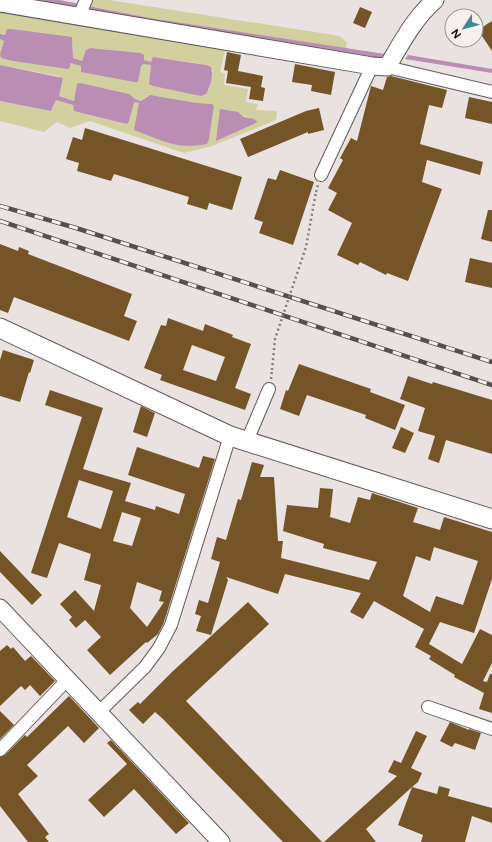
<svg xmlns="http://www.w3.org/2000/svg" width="492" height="842" viewBox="0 0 492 842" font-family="Figtree,sans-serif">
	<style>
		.green { fill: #d2d09f; fill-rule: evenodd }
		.water { fill: #b98db4 }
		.building { fill: #755428; fill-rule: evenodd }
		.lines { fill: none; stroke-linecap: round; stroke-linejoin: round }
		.street-casing { stroke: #5f5a58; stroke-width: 14 }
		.secondary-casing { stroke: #5f5a58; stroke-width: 19 }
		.primary-casing { stroke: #5f5a58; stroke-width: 21 }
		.path { stroke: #817d7b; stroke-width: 2.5; stroke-dasharray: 2 3; stroke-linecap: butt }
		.street { stroke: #fff; stroke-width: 12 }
		.secondary { stroke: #fff; stroke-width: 17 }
		.primary { stroke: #fff; stroke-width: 19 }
		.rail-casing { stroke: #53504f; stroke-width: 4.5 }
		.rail { stroke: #f6efed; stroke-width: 3; stroke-dasharray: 9; stroke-linecap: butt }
		.path-bridge { stroke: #817d7b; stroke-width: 2.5; stroke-dasharray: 2 3; stroke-linecap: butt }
	</style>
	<rect width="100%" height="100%" fill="#e9e2e0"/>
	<g class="green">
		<path d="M91 0H109L340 36 347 43 346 49 150 18 88 6Z"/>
		<path d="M0 7 226 46 220 72 225 74 224 85 248 89 246 102 258 104 256 110 277 111 276 120 212 146 184 153 90 121 70 128 57 122 44 132 0 121V101L51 111 53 108 56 100 73 105V107L129 121 133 101 139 103 209 139 214 107 212 104 197 103 157 96H147L141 101 135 99 129 94 112 91 74 101 59 96 63 79 58 76 0 65V39L4 40 0 54 13 61 35 64 70 63 138 81 141 65 143 64 151 65 149 84 209 90 213 70 197 63 153 57 152 62 144 60 141 53 90 48 86 50 82 61 73 58 72 37 5 35 0 34ZM238 112C246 119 253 117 258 122L216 140Z"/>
	</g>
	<g class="water">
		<path d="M13 0H59L80 4 77 10Z"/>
		<path d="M88 6 150 18 385 54 379 59 87 11Z"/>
		<path d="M7 29H11L72 37 73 58 82 61 86 50 90 48 141 53 144 55V60L151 62 153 57 206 65 211 67C214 74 210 88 206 94L201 96 153 86 149 84 151 65 143 64 141 66 138 82H134L81 72V66L70 63V67L68 69 13 61 1 58 0 54 4 41 0 39V34L5 35Z"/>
		<path d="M408 55 492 69V73L405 59Z"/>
		<path d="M0 65 63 78 59 96 74 101 77 84 80 83 129 94 135 99 141 101 150 95 197 103 212 104 214 106 209 139 207 144C177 150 161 140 134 130L139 103 134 102 129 121 127 124 74 111 73 105 56 100 51 111 0 101Z"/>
		<path d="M220 109 238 112 244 117 254 119 258 122 216 141Z"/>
	</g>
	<g class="building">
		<path d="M360 7 372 12 365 28 353 23Z"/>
		<path d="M492 21V51L478 30Z"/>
		<path d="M227 52 241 55 238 71 263 76 261 87 265 88 263 101 249 99 251 87 226 83 228 71 224 70Z"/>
		<path d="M295 64 335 72 331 95 311 91 312 85 292 82Z"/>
		<path d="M391 76 447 90 442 108 429 105 420 144 483 162 480 175 427 160 422 182 442 189 408 281 387 273 386 275 360 262 358 265 337 255 352 223 328 210 337 193 328 188 343 160 340 158 351 138 357 141 371 86 383 90 387 77Z"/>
		<path d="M469 97 492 102V124L465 118Z"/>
		<path d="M319 108 324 130 308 134V132L248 157 240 139 306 111Z"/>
		<path d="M85 128 242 177 232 210 209 203 207 210 187 204 189 197 114 174 111 181 77 171 79 163 66 159 73 137 82 140Z"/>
		<path d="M280 170 314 182 293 245 259 233 263 222 254 219 268 178 276 180Z"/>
		<path d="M488 210H492V242L481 239Z"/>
		<path d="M0 244 18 251 19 247 29 251 28 254 132 294 124 316 137 321 129 341 14 297 8 313 0 310Z"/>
		<path d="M470 258 492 263V288L465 282Z"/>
		<path d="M168 318 203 331 205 324 233 335 232 337 251 344 235 388 251 394 245 410 160 380 162 375 144 368 161 325 166 326ZM192 345 225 357 216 381 183 370Z"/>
		<path d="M3 350 34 360 30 373 29 372 20 402 0 396V360Z"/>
		<path d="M299 364 371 389 370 392 405 405 395 430 365 418 366 415 307 395 299 416 280 409 286 390 288 391Z"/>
		<path d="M408 376 432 384 433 382 492 400V454L446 440 439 463 428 459 435 436 418 431 425 408 400 399Z"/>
		<path d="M50 390 103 408 83 469 131 483 125 501 155 510 156 506 179 514 185 494 128 475 137 447 199 468 203 456 215 459 164 622 158 634 147 643 146 642 110 675 87 650 101 637 85 620 76 628 69 620 72 617 60 604 75 590 94 611 101 585 84 580 91 554 59 543 47 578 31 573 82 417 45 405ZM79 480 113 491 101 529 67 517ZM122 512 141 518 132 546 113 541ZM137 582 162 591 159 601 164 602 147 627 130 608Z"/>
		<path d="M141 406 155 413 147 437 133 432Z"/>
		<path d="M401 427 414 433 405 453 392 448Z"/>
		<path d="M252 462 264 465 260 477H274L278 541H283L281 558 369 580 377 562 323 548 324 544 283 531 287 505 318 508 320 488 333 489 330 517 350 523 358 497 370 500 372 493 418 508 413 522 440 530 444 517 492 532V579L474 633 440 622 429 644 462 664 480 629 492 635V663L483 681 487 682 490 674H492V713L479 709 484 693 454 677 455 675 429 659 431 656 415 647 424 629 374 601 363 619 350 612 361 593 285 574 278 594 226 577 228 580 211 635 196 631 201 616 195 614 199 600 208 603 220 562 211 559 217 537 226 540 238 499 241 500ZM434 547 478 561 463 605 436 596 430 612 403 596 416 556 430 561Z"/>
		<path d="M0 551 42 595 32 605 0 572Z"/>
		<path d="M248 602 269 624 186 701 322 842H283L162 718 155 712 143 724 129 710 138 702 140 704 172 672Z"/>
		<path d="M7 645 11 649 13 647 25 661 31 656 55 681 40 696 30 685 25 690 21 686 0 706V651Z"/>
		<path d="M69 696 99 728 84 743 68 726 27 765 38 776 18 794 49 834 45 837 49 842H28L0 806V757L5 755 25 735 27 737Z"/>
		<path d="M0 711 14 725 0 739Z"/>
		<path d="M450 722 469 730V729L481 733 475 750 455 743 452 747 440 741Z"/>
		<path d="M416 731 427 736 411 768 422 773 418 782 412 787 437 794 439 786 450 789 448 796 492 808V823L472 816 465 842H421L423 835 398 825 412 787 366 829 376 842H324L397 776 388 772 394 760 401 763Z"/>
		<path d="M111 740 189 823 176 834 134 789 104 817 88 800 127 764 107 743Z"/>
	</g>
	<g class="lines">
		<defs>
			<g id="street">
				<path d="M79 16 86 0"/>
				<path d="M387 67 492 92"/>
				<path d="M321 175 372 66"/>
				<path d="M247 441 269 389"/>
				<path d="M428 707 492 729"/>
				<path d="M99 712 145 667 159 648 171 625 230 436"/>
				<path d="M0 750 68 679"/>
			</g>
			<g id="secondary">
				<path d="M0 3 372 66 387 67C401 44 414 18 435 0"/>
				<path d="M0 608 221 842"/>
			</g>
			<path id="primary" d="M0 328 230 436 492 519"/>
		</defs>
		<use href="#street" class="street-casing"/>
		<use href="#secondary" class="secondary-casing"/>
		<use href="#primary" class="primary-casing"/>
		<g class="path">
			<path d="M316 192 318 185"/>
			<path d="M271 379 272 370"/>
		</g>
		<use href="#street" class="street"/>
		<use href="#secondary" class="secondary"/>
		<use href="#primary" class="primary"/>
		<defs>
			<g id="rail">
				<path d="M0 206 76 228 492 362"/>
				<path d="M0 221 492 385"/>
			</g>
		</defs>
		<use href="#rail" class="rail-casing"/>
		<use href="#rail" class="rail"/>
		<path class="path-bridge" d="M272 370 275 339 306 247 316 192"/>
	</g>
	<g transform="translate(464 28) rotate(234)"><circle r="19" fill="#f6efed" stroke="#9b9694"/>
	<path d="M0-3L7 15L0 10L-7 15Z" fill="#438993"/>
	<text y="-6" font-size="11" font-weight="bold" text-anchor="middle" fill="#12100f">N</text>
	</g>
</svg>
